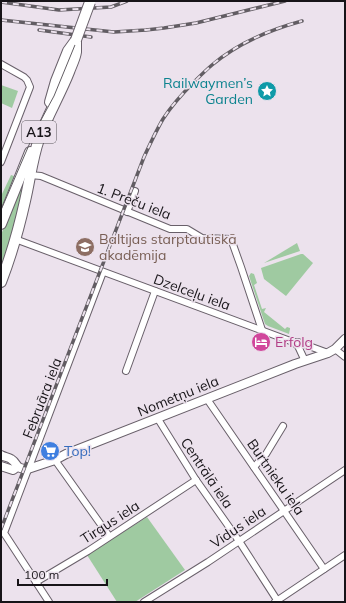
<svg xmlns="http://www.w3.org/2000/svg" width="346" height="603" viewBox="0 0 346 603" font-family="Mulish,sans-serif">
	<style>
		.green { fill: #9fcaa1 }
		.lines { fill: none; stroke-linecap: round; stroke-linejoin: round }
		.minor-casing { stroke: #69606a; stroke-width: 8 }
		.tertiary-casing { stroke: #69606a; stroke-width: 10 }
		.primary-casing { stroke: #69606a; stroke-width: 12 }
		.minor { stroke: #fff; stroke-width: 6 }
		.tertiary { stroke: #fff; stroke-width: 8 }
		.primary { stroke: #fff; stroke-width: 10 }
		.tram { stroke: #625d63; stroke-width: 1 }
		.rail-casing { stroke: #625d63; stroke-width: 3.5 }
		.rail { stroke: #ece2ed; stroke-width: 2; stroke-dasharray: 6; stroke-linecap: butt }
		.primary-bridge-casing { stroke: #69606a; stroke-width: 12; stroke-linecap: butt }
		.primary-bridge { stroke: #fff; stroke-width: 10 }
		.labels { text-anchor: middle; stroke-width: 3; stroke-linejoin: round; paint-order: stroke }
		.shield { fill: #ece2ed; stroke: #575258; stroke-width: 1 }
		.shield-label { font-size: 13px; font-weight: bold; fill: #171418 }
		.culture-label { font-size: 14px; fill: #0d838f; stroke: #ece2ed; text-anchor: end }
		.street-label { font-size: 14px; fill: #171418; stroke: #ece2ed }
		.education-label { font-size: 14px; fill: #785e54; stroke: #ece2ed; text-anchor: start }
		.hotel-label { font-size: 14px; fill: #b23c85; stroke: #ece2ed; text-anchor: start }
		.shop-label { font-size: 14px; fill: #366cbe; stroke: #ece2ed; text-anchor: start }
	</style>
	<rect width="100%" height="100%" fill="#ece2ed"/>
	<g class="green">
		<path d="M1 85 18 91 12 108 1 103Z"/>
		<path d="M11 175 17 177 1 214V196Z"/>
		<path d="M22 180H25L21 201 1 272V235Z"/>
		<path d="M297 243 300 251 264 263Z"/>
		<path d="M301 254H303L313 263 286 296 264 279 261 268Z"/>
		<path d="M251 273 254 274 257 283 254 285 262 309 266 308 264 312 285 329 287 327 290 328V329L289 334 268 326 265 324 249 276Z"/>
		<path d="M147 517 185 570 135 602H117L87 555Z"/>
	</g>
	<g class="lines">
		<defs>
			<g id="minor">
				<path d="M1 64 24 77 27 80 30 87 1 162"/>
				<path d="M30 175 41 176 170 229H187L202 238 231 239 241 267 262 330"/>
				<path d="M127 212 135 191"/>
				<path d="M15 239 293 342H298L328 353"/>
				<path d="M293 342 298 346 305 361"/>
				<path d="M335 349 345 357"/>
				<path d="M126 371 155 291"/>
				<path d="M207 399 324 569"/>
				<path d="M158 419 196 480 239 541 277 600"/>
				<path d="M55 460 109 536"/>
				<path d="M254 467 266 454 283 426"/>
				<path d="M36 582 88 551 196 480"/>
				<path d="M49 602 4 533 103 272"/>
				<path d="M144 602 208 562 345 470"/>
				<path d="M275 602 345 555"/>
			</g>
			<g id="tertiary">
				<path d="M1 455C4 457 8 457 11 459 19 464 14 469 28 469L55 460 66 454 295 364 328 353 335 349 345 339"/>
				<path d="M1 466 13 470 17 467"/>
			</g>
			<g id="primary">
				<path d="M50 102 56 81 68 51 76 40"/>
				<path d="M1 224 30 152"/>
				<path d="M1 282C11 256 19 228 25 201 30 180 32 159 39 139 47 116 60 95 69 72 71 66 75 59 76 52 76 48 76 44 76 40"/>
			</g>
		</defs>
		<use href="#minor" class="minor-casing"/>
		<use href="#tertiary" class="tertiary-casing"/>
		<use href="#primary" class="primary-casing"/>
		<use href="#minor" class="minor"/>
		<use href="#tertiary" class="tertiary"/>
		<use href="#primary" class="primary"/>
		<path class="tram" d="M1 210 35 131 54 96 77 40 92 1"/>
		<defs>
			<g id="rail">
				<path d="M1 2 59 10 111 7 127 1"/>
				<path d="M1 20 114 32 146 30 164 28 196 23 285 1"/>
				<path d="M39 30 91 37"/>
				<path d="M1 529 144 157C150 144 156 131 163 119 172 105 183 93 194 82 200 76 206 70 212 65 238 43 269 30 302 21"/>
			</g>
		</defs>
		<use href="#rail" class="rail-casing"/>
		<use href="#rail" class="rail"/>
		<defs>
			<path id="primary-bridge" d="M76 40 90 2"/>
		</defs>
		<use href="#primary-bridge" class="primary-bridge-casing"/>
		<use href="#primary-bridge" class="primary-bridge"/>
	</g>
	<defs>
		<symbol id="sight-disc" viewBox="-11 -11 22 22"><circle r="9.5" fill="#0f9aa8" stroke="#ece2ed"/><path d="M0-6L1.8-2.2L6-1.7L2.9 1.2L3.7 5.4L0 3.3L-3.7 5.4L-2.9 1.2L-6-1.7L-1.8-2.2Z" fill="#fff"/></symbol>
		<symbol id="university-disc" viewBox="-11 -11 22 22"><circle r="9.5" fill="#8d6e63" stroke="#ece2ed"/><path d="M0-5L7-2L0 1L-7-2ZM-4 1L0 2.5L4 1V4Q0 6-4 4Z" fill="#fff"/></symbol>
		<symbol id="hotel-disc" viewBox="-11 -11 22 22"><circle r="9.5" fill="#d1479c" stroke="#ece2ed"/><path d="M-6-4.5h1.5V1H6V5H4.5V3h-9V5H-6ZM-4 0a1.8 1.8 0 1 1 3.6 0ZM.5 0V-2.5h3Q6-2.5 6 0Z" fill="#fff"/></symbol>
		<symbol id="supermarket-disc" viewBox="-11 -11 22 22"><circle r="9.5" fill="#3f7fe0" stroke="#ece2ed"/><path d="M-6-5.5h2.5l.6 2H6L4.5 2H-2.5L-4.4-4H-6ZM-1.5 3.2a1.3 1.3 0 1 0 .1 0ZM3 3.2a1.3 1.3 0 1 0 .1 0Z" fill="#fff"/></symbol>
	</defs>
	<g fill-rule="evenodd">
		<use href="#sight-disc" x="256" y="80" width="22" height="22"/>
		<use href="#university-disc" x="74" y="236" width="22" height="22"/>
		<use href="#hotel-disc" x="250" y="331" width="22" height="22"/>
		<use href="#supermarket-disc" x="39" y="440" width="22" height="22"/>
	</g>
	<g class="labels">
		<rect class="shield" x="22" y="121" width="34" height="22" rx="3"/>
		<g class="shield-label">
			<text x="39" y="137">A13</text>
		</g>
		<g class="culture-label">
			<text x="253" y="88">Railwaymen’s<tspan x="253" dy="16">Garden</tspan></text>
		</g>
		<g class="street-label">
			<text transform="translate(134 201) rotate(21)" y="5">1. Preču iela</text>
			<text transform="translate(192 292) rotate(20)" y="5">Dzelceļu iela</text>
			<text transform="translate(178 396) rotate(-22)" y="5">Nometņu iela</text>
			<text transform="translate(42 398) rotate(-69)" y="5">Februāra iela</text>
			<text transform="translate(207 473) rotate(56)" y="5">Centrālā iela</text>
			<text transform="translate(276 477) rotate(55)" y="5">Burtnieku iela</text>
			<text transform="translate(110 522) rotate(-33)" y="5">Tirgus iela</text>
			<text transform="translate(238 527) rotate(-34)" y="5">Vidus iela</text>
		</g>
		<g class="education-label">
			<text x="99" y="244">Baltijas starptautiskā<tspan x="99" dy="16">akadēmija</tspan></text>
		</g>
		<g class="hotel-label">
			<text x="275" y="347">Erfolg</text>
		</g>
		<g class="shop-label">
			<text x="64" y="456">Top!</text>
		</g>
	</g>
	<rect width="346" height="603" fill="none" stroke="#171418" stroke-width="4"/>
	<path d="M18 579v6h89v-6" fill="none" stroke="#171418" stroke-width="2"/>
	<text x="24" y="579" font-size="12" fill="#171418" stroke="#ece2ed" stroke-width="3" paint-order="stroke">100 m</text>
</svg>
